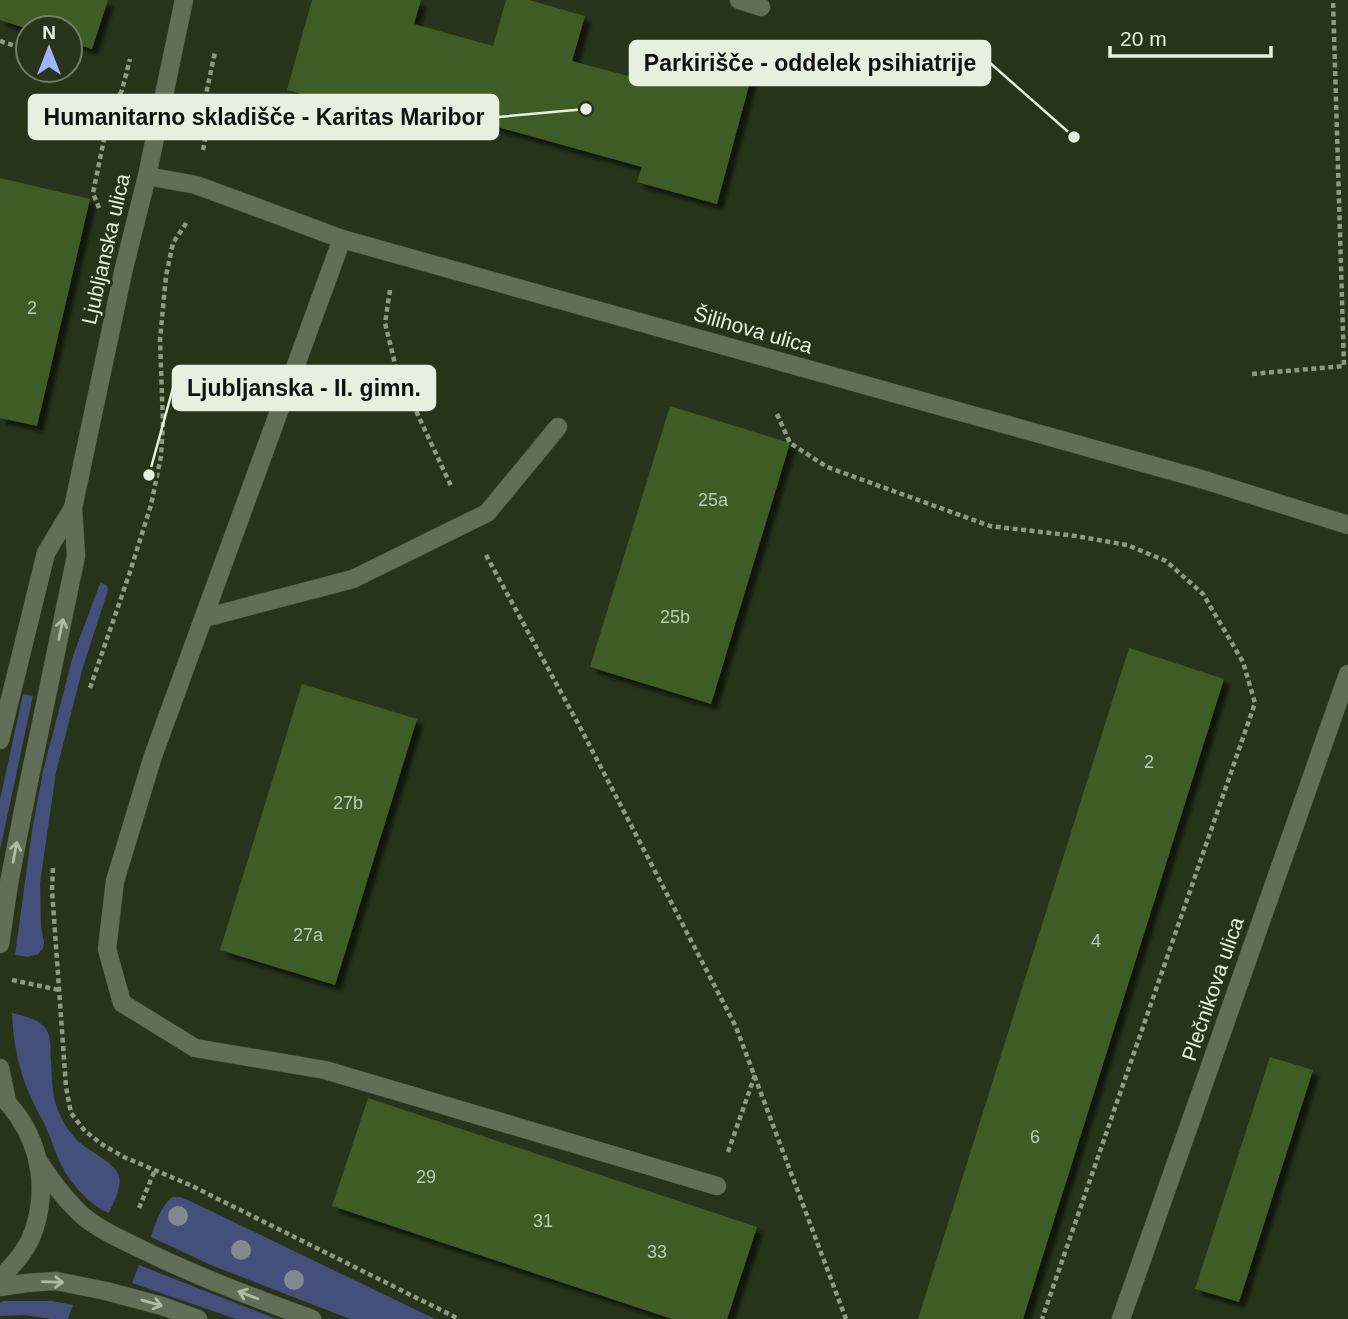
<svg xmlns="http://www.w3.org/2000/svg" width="1348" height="1319" viewBox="0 0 1348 1319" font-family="Helvetica,sans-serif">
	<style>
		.green { fill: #454f7c }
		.building { fill: #3f5b26; filter: url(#shadow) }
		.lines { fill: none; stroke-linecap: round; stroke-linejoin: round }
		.minor-casing { stroke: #45533a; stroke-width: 19 }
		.path { stroke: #8d9983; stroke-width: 4.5; stroke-dasharray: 5 3.5; stroke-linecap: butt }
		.minor { stroke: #626f58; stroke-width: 18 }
		.tree { fill: #7f8b90 }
		.oneway { stroke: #b1bca9 }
		.labels { text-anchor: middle; stroke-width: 6; stroke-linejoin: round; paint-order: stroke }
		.number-label { font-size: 18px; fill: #bccbb1 }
		.street-label { font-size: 21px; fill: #e6f0df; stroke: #26351a }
		.leader { fill: none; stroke: #e6f0df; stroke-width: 2.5 }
		.callout-dot { fill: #e6f0df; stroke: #26351a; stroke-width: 2.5 }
		.callout { fill: #e6f0df; stroke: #e6f0df; stroke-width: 2.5 }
		.callout-label { font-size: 23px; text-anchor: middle; font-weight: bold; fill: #111 }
	</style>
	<defs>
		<filter id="shadow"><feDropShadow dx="6" dy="6" stdDeviation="2" flood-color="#0009"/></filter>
	</defs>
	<rect width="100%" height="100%" fill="#26351a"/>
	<g class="green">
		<path d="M101 583 106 585 108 588 107 593 83 667 56 772 40 883 41 927 44 942 43 948 38 954 28 957 15 955 32 831 43 771 73 656 99 586Z"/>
		<path d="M23 694 33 696 0 850V800Z"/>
		<path d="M12 1013C24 1016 39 1019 46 1029 52 1038 50 1052 51 1062 52 1080 52 1099 60 1115 64 1125 71 1134 79 1142 89 1151 117 1164 119 1177 122 1188 113 1203 109 1213 93 1208 70 1183 63 1168 55 1154 51 1137 44 1123 34 1105 25 1087 20 1067 15 1050 13 1031 12 1013Z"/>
		<path d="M172 1197H180L192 1202 435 1319H350L211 1265 151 1237C155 1224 161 1206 172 1197Z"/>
		<path d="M139 1265 276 1319H236L132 1283Z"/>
		<path d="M4 1301H52L73 1305 68 1319H53L24 1315 0 1316V1303Z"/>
	</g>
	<g class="building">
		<path d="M0 0H108L92 49 70 42V28L28 29 0 20Z"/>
		<path d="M312 0H421L414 24 493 46 506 0H529L585 16 572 61 662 85 670 57 751 78 717 204 637 182 642 167 396 99 391 118 287 90Z"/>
		<path d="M0 178 90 199 37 426 0 418Z"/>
		<path d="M670 406 790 443 711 704 590 667Z"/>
		<path d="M1129 648 1224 679 1023 1319H918Z"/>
		<path d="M302 684 417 719 335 985 220 950Z"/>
		<path d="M1270 1057 1313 1070 1239 1302 1195 1289Z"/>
		<path d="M368 1098 757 1227 727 1319H672L332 1206Z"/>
	</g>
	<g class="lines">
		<defs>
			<g id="minor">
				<path d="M739 0 761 7"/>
				<path d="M147 176 196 185 342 239 1201 479 1348 525"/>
				<path d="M342 239 153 756 115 881 107 949 122 1003 195 1048 325 1070 717 1186"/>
				<path d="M204 618 353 579 487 513 558 427"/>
				<path d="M0 740 46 553 73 508"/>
				<path d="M0 944 9 883 27 791 76 556 73 508 124 268 147 176 184 0"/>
				<path d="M0 1068 7 1101"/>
				<path d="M0 1095C7 1101 12 1108 18 1116 41 1149 47 1191 34 1230 28 1249 14 1265 0 1278"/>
				<path d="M39 1162C52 1182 65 1200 83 1216 101 1231 123 1240 143 1250 198 1277 255 1298 312 1319"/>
				<path d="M0 1287 26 1283 56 1281 106 1291 162 1306 198 1319"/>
				<path d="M1121 1319 1348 674"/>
			</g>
		</defs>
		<use href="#minor" class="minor-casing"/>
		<g class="path">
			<path d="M0 41 28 50"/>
			<path d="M203 150 205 140 201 118 215 52"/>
			<path d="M99 208 93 193 108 120 122 90 130 59"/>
			<path d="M390 290 385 323 396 368 452 488"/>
			<path d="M1252 374 1344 366 1333 0"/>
			<path d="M777 414 790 443 827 467 990 526 1076 536 1127 545 1166 561 1203 594 1243 662 1255 703 1042 1319"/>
			<path d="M486 555 581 729 736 1027 846 1319"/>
			<path d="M90 688 129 575 151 505 161 456 163 424 160 340 166 276 173 243 185 225 187 220"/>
			<path d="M53 868 52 890 66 1087 71 1113 85 1131 103 1145 124 1157 190 1185 459 1319"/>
			<path d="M12 980 59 990"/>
			<path d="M728 1152 755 1075"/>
			<path d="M139 1208 155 1170"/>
		</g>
		<use href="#minor" class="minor"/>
	</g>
	<g class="tree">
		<circle cx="178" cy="1216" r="10"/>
		<circle cx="241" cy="1250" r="10"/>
		<circle cx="294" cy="1280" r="10"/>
	</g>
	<defs><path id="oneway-shaft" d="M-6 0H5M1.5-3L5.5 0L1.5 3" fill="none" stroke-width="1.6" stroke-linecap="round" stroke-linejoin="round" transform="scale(1.75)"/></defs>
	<g class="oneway">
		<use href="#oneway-shaft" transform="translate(61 629) rotate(-78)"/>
		<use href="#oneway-shaft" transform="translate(15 852) rotate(-79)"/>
		<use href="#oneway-shaft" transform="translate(53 1282) rotate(2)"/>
		<use href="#oneway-shaft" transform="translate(248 1295) rotate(-159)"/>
		<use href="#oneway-shaft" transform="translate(152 1303) rotate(16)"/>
	</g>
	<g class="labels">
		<g class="number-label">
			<text x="32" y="314">2</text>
			<text x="713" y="506">25a</text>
			<text x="675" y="623">25b</text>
			<text x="1149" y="768">2</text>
			<text x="348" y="809">27b</text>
			<text x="308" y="941">27a</text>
			<text x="1096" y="947">4</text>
			<text x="1035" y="1143">6</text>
			<text x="426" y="1183">29</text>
			<text x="543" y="1227">31</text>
			<text x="657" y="1258">33</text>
		</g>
		<g class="street-label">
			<text transform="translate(106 249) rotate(-77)" y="7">Ljubljanska ulica</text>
			<text transform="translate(753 330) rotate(16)" y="7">Šilihova ulica</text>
			<text transform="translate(1213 989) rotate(-71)" y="7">Plečnikova ulica</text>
		</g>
	</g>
	<path class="leader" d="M1074 137L990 63M586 109L498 117M149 475L173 388"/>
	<g class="callout-dot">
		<circle cx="1074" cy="137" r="7"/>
		<circle cx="586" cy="109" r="7"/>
		<circle cx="149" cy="475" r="7"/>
	</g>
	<g class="callout">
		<rect x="630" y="41" width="360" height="44" rx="7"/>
		<rect x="29" y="95" width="469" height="44" rx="7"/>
		<rect x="173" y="366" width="262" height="44" rx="7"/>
	</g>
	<g class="callout-label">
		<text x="810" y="71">Parkirišče - oddelek psihiatrije</text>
		<text x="264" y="125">Humanitarno skladišče - Karitas Maribor</text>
		<text x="304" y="396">Ljubljanska - II. gimn.</text>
	</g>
	<g transform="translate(49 49)"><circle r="33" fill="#26351a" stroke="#738069" stroke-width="2"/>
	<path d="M0-5L12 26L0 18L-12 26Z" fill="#a1b3fd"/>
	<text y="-10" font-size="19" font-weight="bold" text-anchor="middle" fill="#e6f0df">N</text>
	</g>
	<path d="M1110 46v10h161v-10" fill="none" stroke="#e6f0df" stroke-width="3.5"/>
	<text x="1120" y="46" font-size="21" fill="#e6f0df" stroke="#26351a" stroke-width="5" paint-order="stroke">20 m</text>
</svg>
